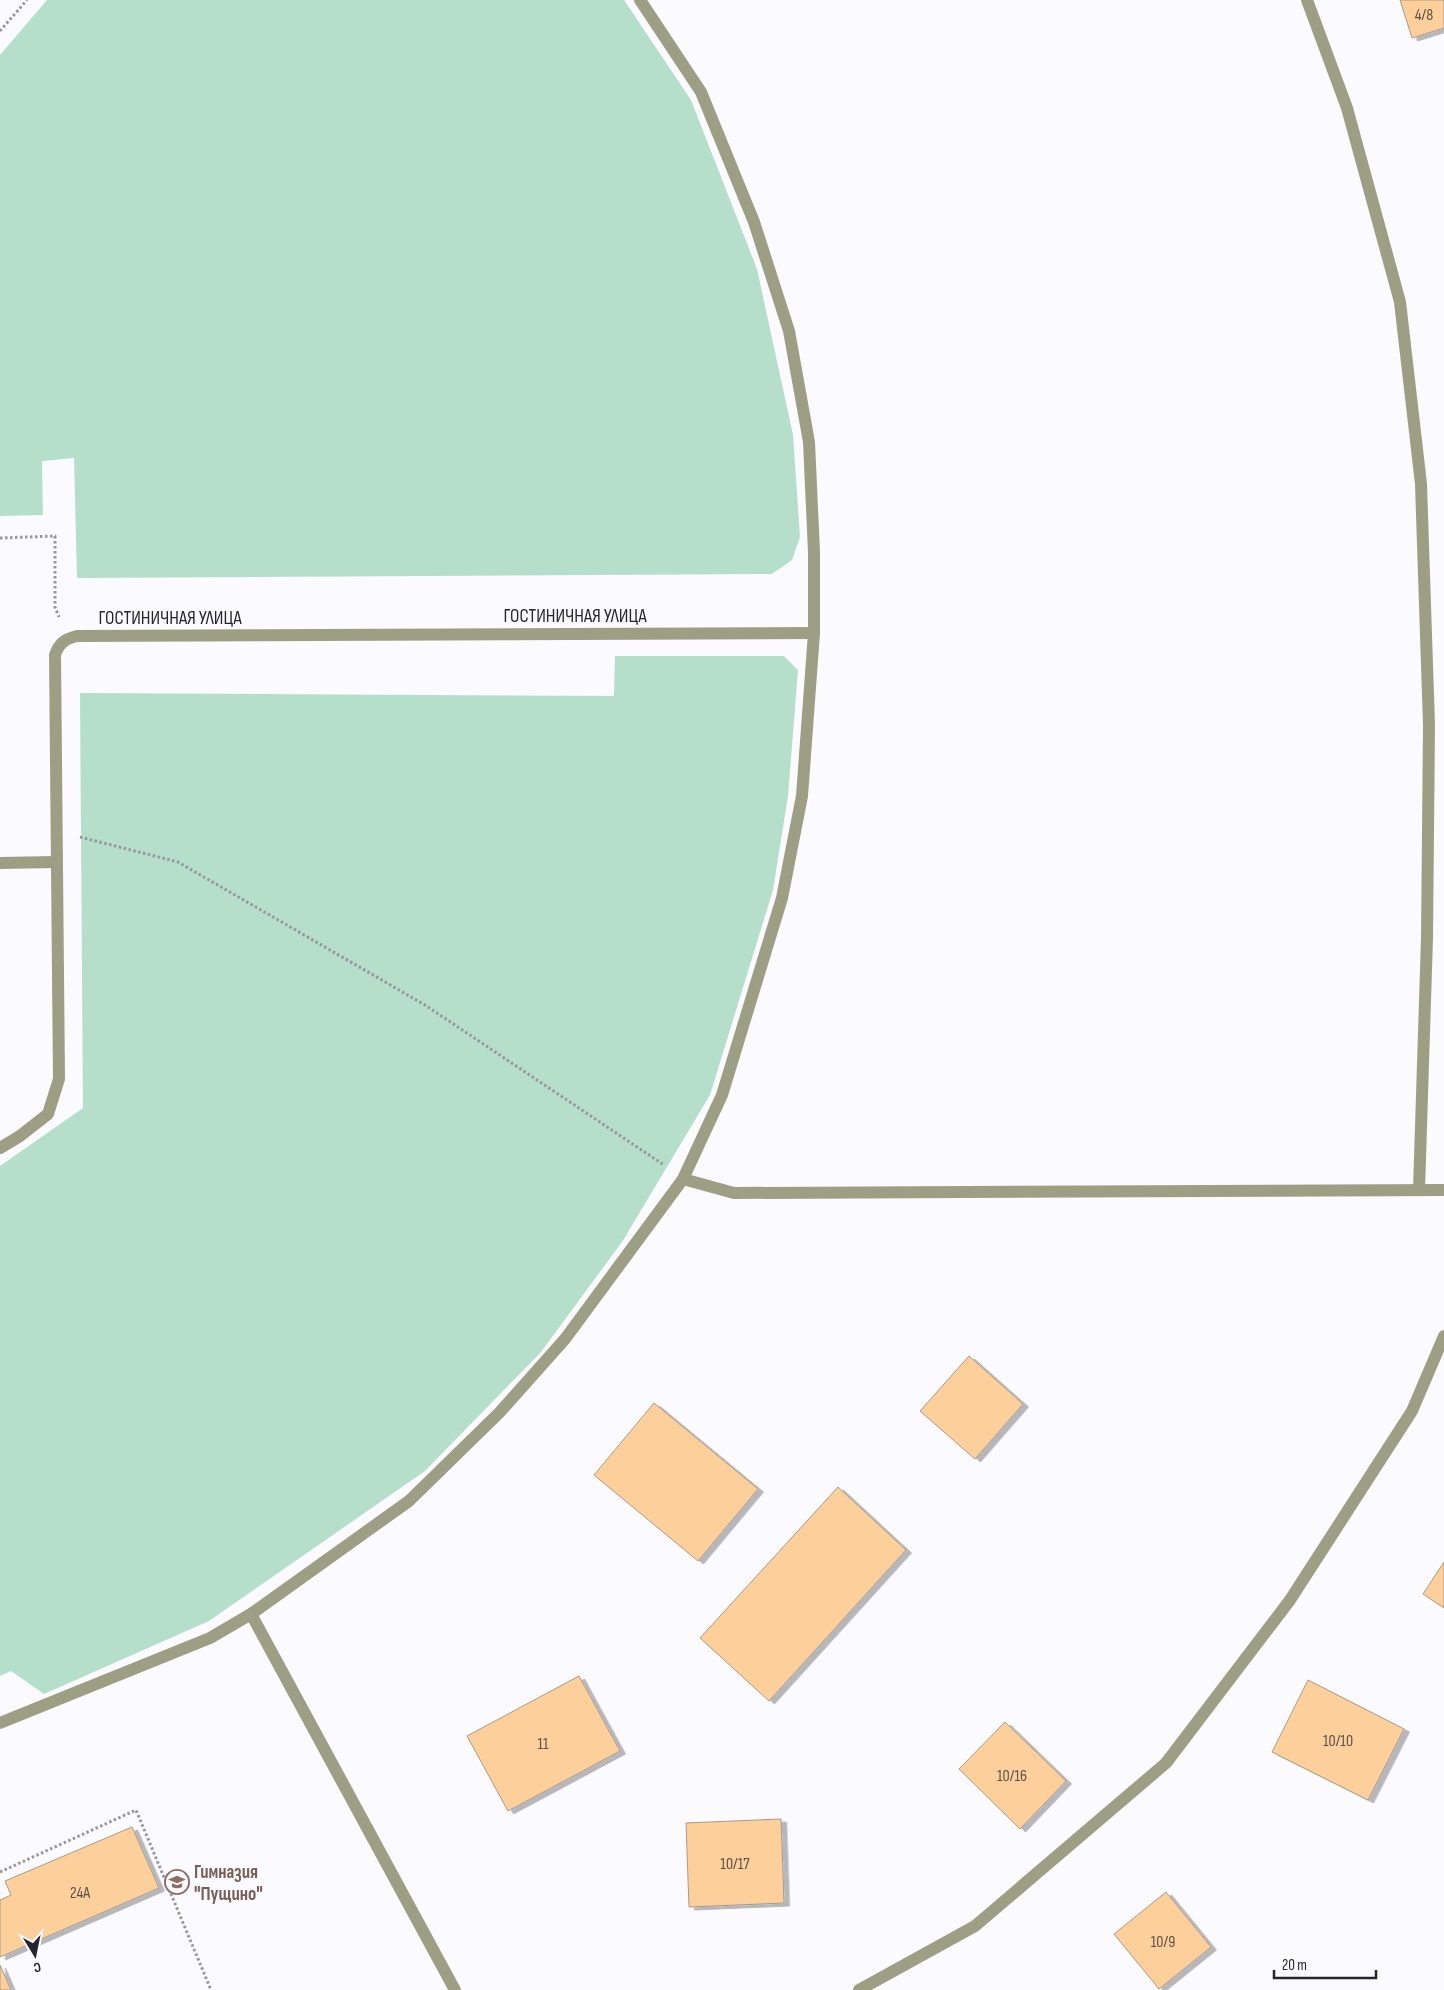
<svg xmlns="http://www.w3.org/2000/svg" width="1444" height="1990" viewBox="0 0 1444 1990" font-family="'Sofia Sans Condensed',sans-serif">
	<style>
		.green { fill: #b5dfca }
		.building { fill: #fdd09b; stroke: #aa9a88; filter: url(#shadow) }
		.lines { fill: none; stroke-linecap: round; stroke-linejoin: round }
		.path { stroke: #98979e; stroke-width: 3; stroke-dasharray: 2.5 2.5; stroke-linecap: butt }
		.lane { stroke: #9d9f84; stroke-width: 12 }
		.street { stroke: #9d9f84; stroke-width: 12 }
		.labels { text-anchor: middle; stroke-width: 4; stroke-linejoin: round; paint-order: stroke }
		.number-label { font-size: 16px; fill: #5c5049 }
		.street-label { font-size: 19px; fill: #26252e; stroke: #fafaff }
		.education-label { font-size: 19px; font-weight: bold; fill: #785e54; stroke: #fafaff; text-anchor: start }
	</style>
	<defs>
		<filter id="shadow"><feDropShadow dx="5.5" dy="3" stdDeviation="0" flood-color="#0004"/></filter>
	</defs>
	<rect width="100%" height="100%" fill="#fafaff"/>
	<g class="green">
		<path d="M47 0H624L691 100 757 269 793 435 800 537 792 560 772 574 77 578 74 458 42 461 43 515 0 516V55Z"/>
		<path d="M615 656H784L798 670 788 796 773 890 710 1095 622 1242 541 1352 425 1471 209 1621 44 1694 11 1671 0 1676V1166L83 1108 80 693 614 696Z"/>
	</g>
	<g class="building">
		<path d="M1400 0H1444V28L1412 38Z"/>
		<path d="M969 1356 1023 1404 975 1459 920 1411Z"/>
		<path d="M654 1403 758 1489 698 1561 594 1475Z"/>
		<path d="M838 1487 906 1550 769 1701 700 1638Z"/>
		<path d="M1444 1562V1608L1423 1594Z"/>
		<path d="M579 1676 620 1751 508 1811 467 1736Z"/>
		<path d="M1308 1680 1404 1729 1368 1800 1272 1752Z"/>
		<path d="M1005 1722 1066 1781 1020 1829 959 1769Z"/>
		<path d="M781 1819 784 1903 689 1907 686 1823Z"/>
		<path d="M132 1827 159 1888 0 1957V1900L11 1895 5 1881Z"/>
		<path d="M1166 1892 1211 1947 1159 1989 1114 1934Z"/>
		<path d="M0 1965 11 1990H0Z"/>
	</g>
	<g class="lines">
		<g class="path">
			<path d="M0 31 27 0"/>
			<path d="M0 538 55 536V607L59 617"/>
			<path d="M80 837 178 862 425 1005 664 1165"/>
			<path d="M0 1872 136 1810 211 1990"/>
		</g>
		<g class="lane">
			<path d="M1307 0 1347 108 1400 302 1421 484 1429 725 1427 938 1419 1190"/>
			<path d="M0 863 56 862"/>
			<path d="M251 1614 455 1990"/>
			<path d="M859 1990 975 1926 1166 1763 1290 1600 1412 1411 1444 1336"/>
		</g>
		<g class="street">
			<path d="M0 1148 20 1136 48 1114 59 1079 55 655C59 643 65 639 77 636L814 633"/>
			<path d="M683 1179 734 1193 1444 1190"/>
			<path d="M0 1723 210 1638 251 1614 409 1501 499 1413 565 1339 683 1179 722 1095 782 898 802 796 814 633V552L809 442 789 331 754 222 701 92 640 0"/>
		</g>
	</g>
	<defs>
		<symbol id="school-ring" viewBox="-11 -11 22 22"><circle r="9.5" fill="#fafaff" stroke="#8d6e63" stroke-width="1.5"/><path d="M0-5L7-2L0 1L-7-2ZM-4 1L0 2.5L4 1V4Q0 6-4 4Z" fill="#8d6e63"/></symbol>
	</defs>
	<g fill-rule="evenodd">
		<use href="#school-ring" x="163" y="1868" width="28" height="28"/>
	</g>
	<g class="labels">
		<g class="number-label">
			<text x="1424" y="20">4/8</text>
			<text x="1338" y="1746">10/10</text>
			<text x="543" y="1749">11</text>
			<text x="1012" y="1781">10/16</text>
			<text x="735" y="1869">10/17</text>
			<text x="80" y="1898">24А</text>
			<text x="1163" y="1947">10/9</text>
		</g>
		<g class="street-label">
			<text x="575" y="622">ГОСТИНИЧНАЯ УЛИЦА</text>
			<text x="170" y="624">ГОСТИНИЧНАЯ УЛИЦА</text>
		</g>
		<g class="education-label">
			<text x="194" y="1878">Гимназия<tspan x="194" dy="22">"Пущино"</tspan></text>
		</g>
	</g>
	<g transform="translate(35 1955) rotate(170)" stroke="#fafaff" stroke-width="4" paint-order="stroke">
	<path d="M0-4L9 19L0 12L-9 19Z" fill="#26252e"/>
	<text y="-8" font-size="14" font-weight="bold" text-anchor="middle" fill="#26252e">С</text>
	</g>
	<path d="M1274 1970v8h102v-8" fill="none" stroke="#26252e" stroke-width="2.5"/>
	<text x="1282" y="1970" font-size="15" fill="#26252e" stroke="#fafaff" stroke-width="4" paint-order="stroke">20 m</text>
</svg>
